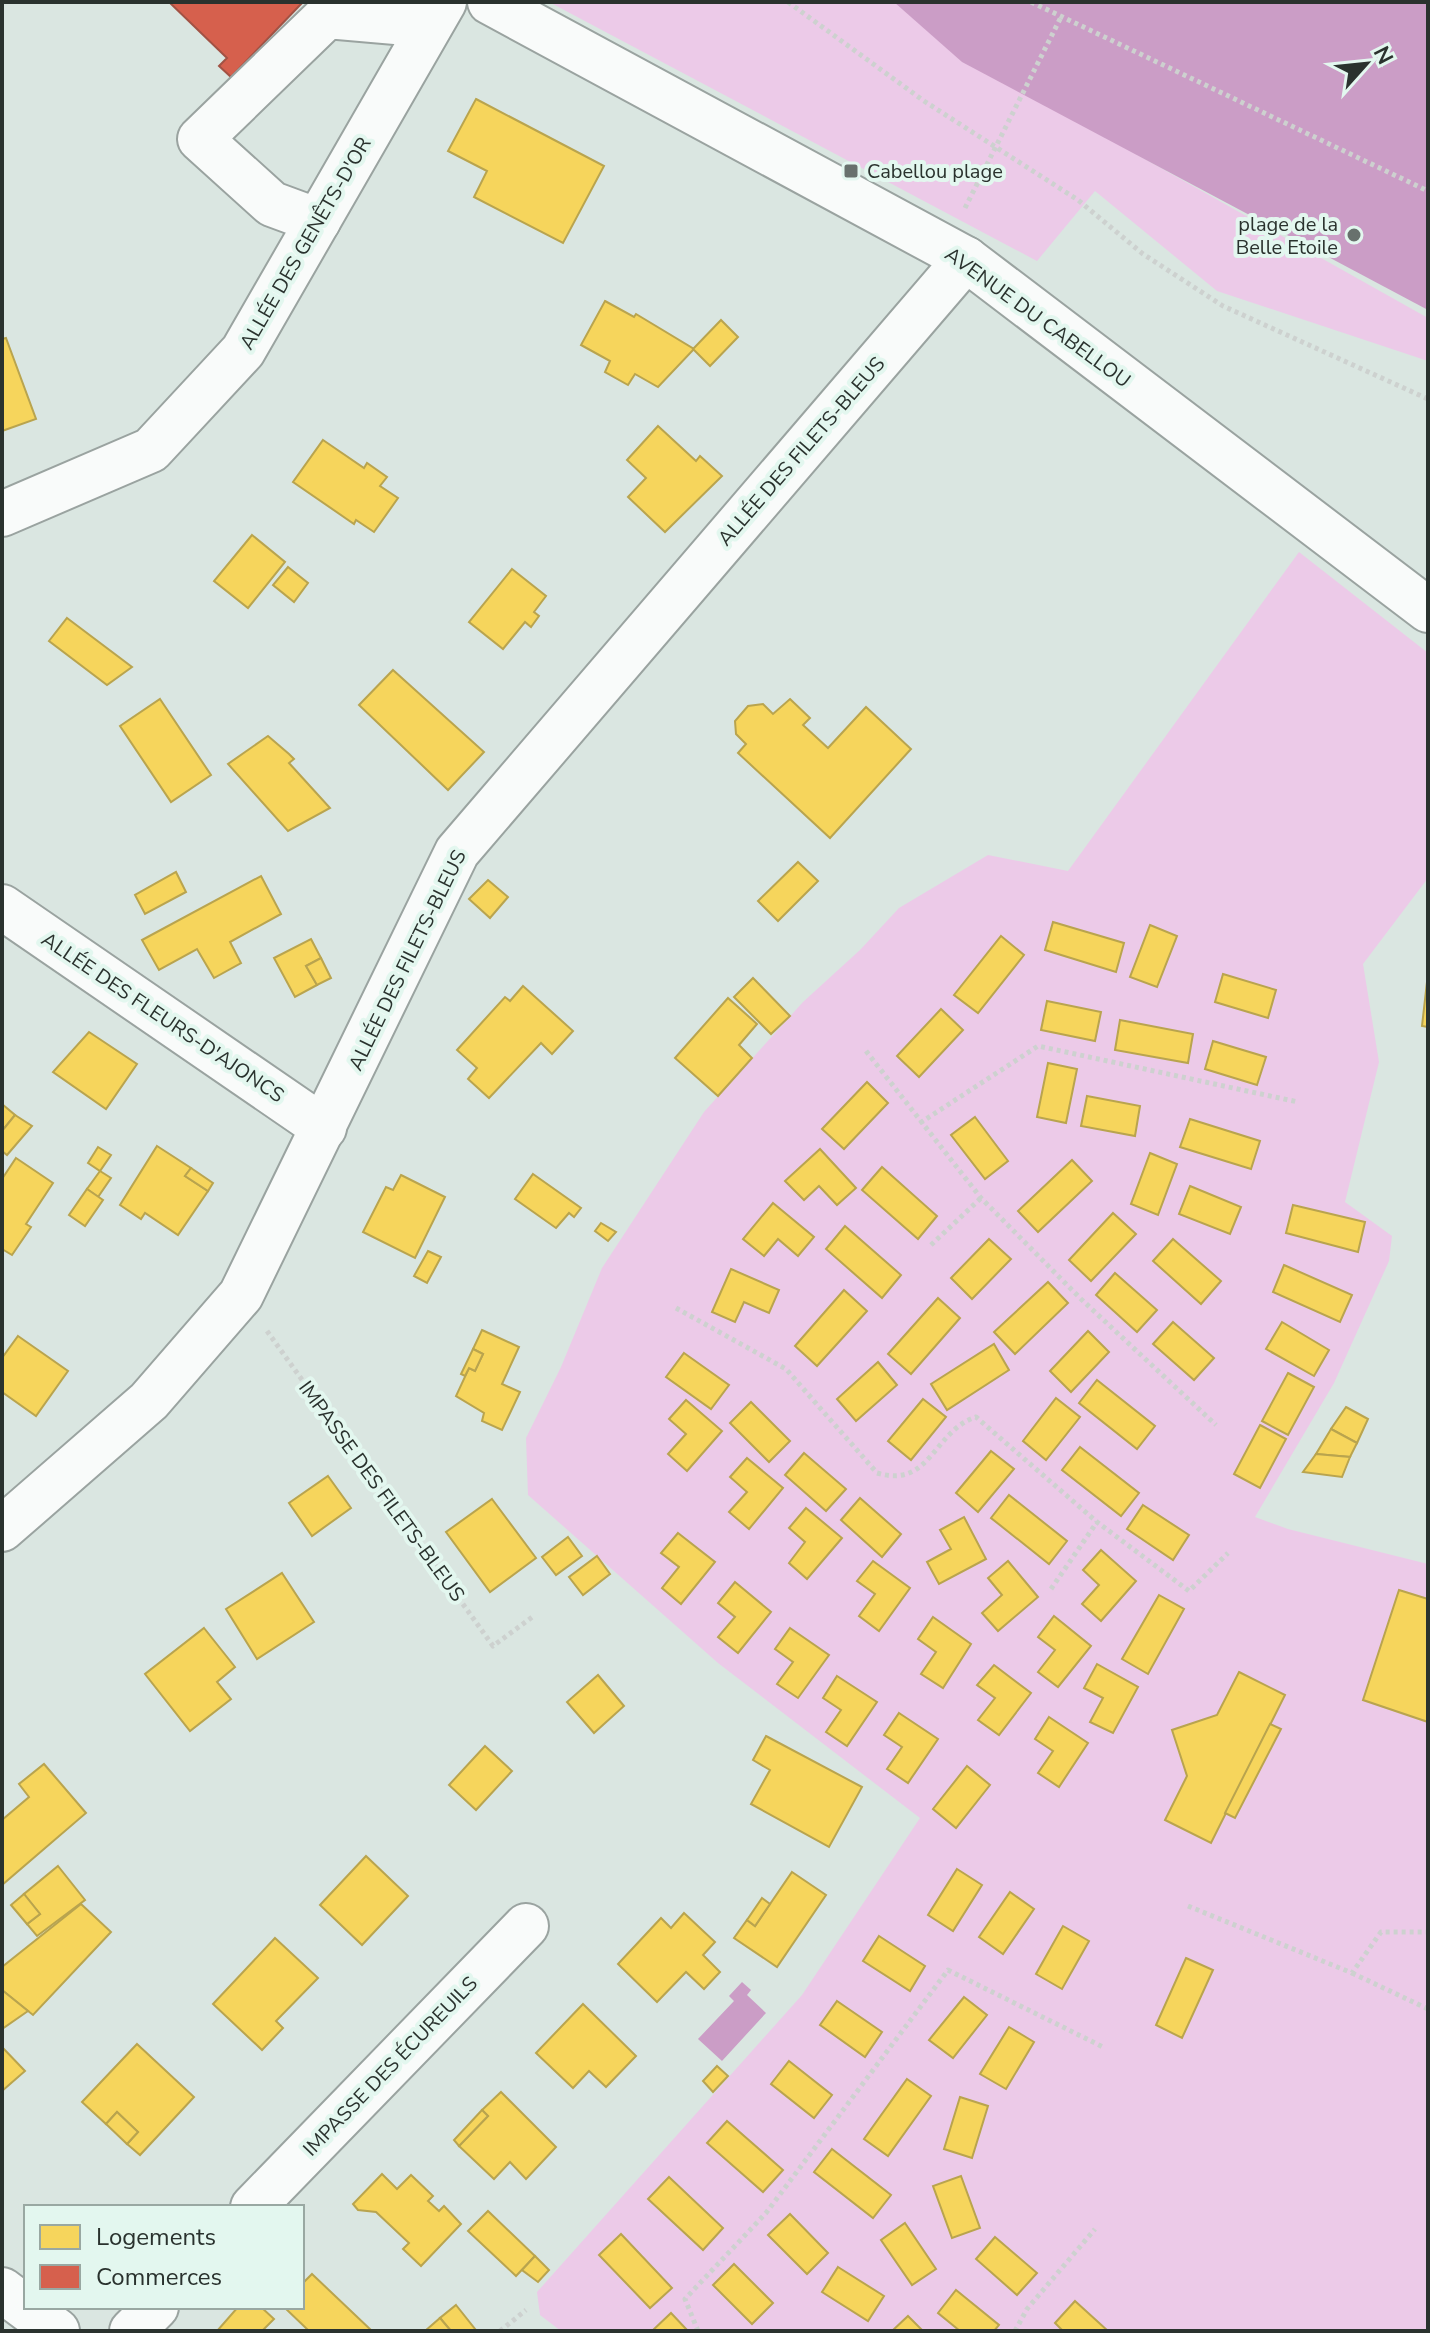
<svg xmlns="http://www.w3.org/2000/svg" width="1430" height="2333" viewBox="0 0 1430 2333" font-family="'Nunito Sans',sans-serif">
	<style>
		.green { fill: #eccae8 }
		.water { fill: #cb9dc6 }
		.homes { fill: #f6d55c; stroke: #b9a44e; stroke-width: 2 }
		.shops { fill: #d6604d; stroke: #a25244; stroke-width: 2 }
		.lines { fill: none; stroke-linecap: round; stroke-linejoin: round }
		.minor-casing { stroke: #9aa3a0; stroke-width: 48 }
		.path { stroke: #cdd1cf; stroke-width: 5; stroke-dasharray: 4 4; stroke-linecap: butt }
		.minor { stroke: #f9fbfa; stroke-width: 44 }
		.poi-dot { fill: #68716d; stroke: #e3f7ef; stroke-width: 3 }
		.labels { text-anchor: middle; stroke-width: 8; stroke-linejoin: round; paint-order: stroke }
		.poi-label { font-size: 20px; fill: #2a322e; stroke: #e3f7ef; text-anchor: start }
		.street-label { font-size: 20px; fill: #2a322e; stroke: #e3f7ef }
	</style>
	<rect width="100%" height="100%" fill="#dae6e1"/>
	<g class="green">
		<path d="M549 2H903L1111 140 1428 318V361L1217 291 1095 191 1037 261Z"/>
		<path d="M1299 552 1428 653V878L1363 964 1379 1062 1345 1202 1392 1236 1389 1261 1334 1383 1255 1517 1288 1529 1428 1564V2331H561L540 2315 537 2292 802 1995 920 1818 718 1663 528 1495 526 1438 561 1367 602 1268 704 1112 803 1002 860 950 899 908 988 855 1068 871Z"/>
	</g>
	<g class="water">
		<path d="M894 2H1428V310L962 62Z"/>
		<path d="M742 1982 751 1990 747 1995 766 2013 722 2061 698 2039 734 2001 729 1996Z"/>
	</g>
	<g class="homes">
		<path d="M476 99 604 166 563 243 474 197 487 171 448 151Z"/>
		<path d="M605 301 634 317 636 314 694 349 658 387 635 374 628 385 605 372 610 361 581 345Z"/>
		<path d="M721 320 738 337 710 366 693 349Z"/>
		<path d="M6 338 36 419 2 431V339Z"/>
		<path d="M658 426 696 461 700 456 722 476 665 532 628 497 646 478 627 460Z"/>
		<path d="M323 440 364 468 367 463 387 477 380 486 398 498 374 532 356 520 354 524 293 482Z"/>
		<path d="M252 535 285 562 248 608 214 581Z"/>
		<path d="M288 567 308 583 294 602 273 585Z"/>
		<path d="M512 569 546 596 534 612 539 616 531 627 525 622 503 649 469 622Z"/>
		<path d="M67 618 132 667 107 685 49 641Z"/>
		<path d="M393 670 484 752 448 790 359 705Z"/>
		<path d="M160 699 211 775 171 802 120 726Z"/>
		<path d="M790 699 810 718 803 725 828 748 866 707 911 749 830 838 738 753 746 744 736 734 735 721 748 706 763 704 773 714Z"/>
		<path d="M268 736 289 754 294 759 289 763 330 808 288 831 228 764Z"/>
		<path d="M798 862 818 881 778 921 758 901Z"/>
		<path d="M176 872 186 892 145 914 135 895Z"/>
		<path d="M261 876 281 914 230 942 241 963 214 978 197 949 159 970 142 940Z"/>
		<path d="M488 880 508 897 490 918 469 899Z"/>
		<path d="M1053 922 1124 943 1116 972 1045 950Z"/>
		<path d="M1150 925 1177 936 1157 987 1130 977Z"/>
		<path d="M1001 936 1024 955 978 1013 954 995Z"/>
		<path d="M311 939 321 958 306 966 317 985 295 997 274 958Z"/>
		<path d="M321 958 331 978 317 985 306 966Z"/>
		<path d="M1428 973V1027L1422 1026Z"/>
		<path d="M1223 974 1276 990 1268 1018 1215 1002Z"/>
		<path d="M753 978 790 1016 771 1034 734 997Z"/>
		<path d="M523 986 573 1031 552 1054 541 1043 489 1098 468 1079 477 1068 457 1050 505 997 510 1001Z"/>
		<path d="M728 998 757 1024 739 1045 752 1058 718 1096 675 1058Z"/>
		<path d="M1047 1001 1101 1012 1095 1041 1041 1030Z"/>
		<path d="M941 1009 963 1030 919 1077 897 1056Z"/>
		<path d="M1120 1020 1193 1034 1188 1063 1115 1050Z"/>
		<path d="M89 1032 137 1064 106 1109 53 1072Z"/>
		<path d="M1213 1041 1266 1057 1257 1085 1205 1069Z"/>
		<path d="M1048 1063 1077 1069 1066 1123 1037 1117Z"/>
		<path d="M867 1082 888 1103 844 1149 822 1129Z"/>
		<path d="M1087 1096 1140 1106 1135 1136 1081 1126Z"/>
		<path d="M2 1104 15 1115 2 1131Z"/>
		<path d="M15 1115 32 1126 7 1155 2 1151V1131Z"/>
		<path d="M975 1117 1008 1161 985 1179 951 1135Z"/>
		<path d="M1190 1119 1260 1141 1251 1169 1180 1147Z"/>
		<path d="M157 1146 191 1168 185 1176 208 1191 178 1235 145 1213 141 1219 120 1205Z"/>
		<path d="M98 1147 111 1155 100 1171 88 1163Z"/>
		<path d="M820 1149 856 1188 837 1205 819 1186 804 1200 785 1181Z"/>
		<path d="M1150 1153 1177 1164 1158 1215 1131 1204Z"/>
		<path d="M16 1158 53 1183 26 1224 31 1227 12 1255 2 1249V1179Z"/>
		<path d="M1072 1160 1092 1181 1038 1232 1018 1211Z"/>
		<path d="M882 1167 937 1216 918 1239 862 1190Z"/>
		<path d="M191 1168 213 1183 208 1191 185 1176Z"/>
		<path d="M100 1171 111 1178 98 1197 87 1189Z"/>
		<path d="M533 1174 581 1208 574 1217 569 1213 556 1228 515 1199Z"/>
		<path d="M401 1175 445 1197 415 1258 363 1232 386 1187 393 1190Z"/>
		<path d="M1190 1186 1241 1207 1230 1234 1179 1214Z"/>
		<path d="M87 1189 103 1200 85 1226 69 1215Z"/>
		<path d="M773 1203 814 1237 798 1256 778 1239 764 1256 743 1239Z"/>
		<path d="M1293 1205 1365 1222 1358 1252 1286 1233Z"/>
		<path d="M1113 1213 1136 1234 1091 1281 1069 1260Z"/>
		<path d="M601 1223 616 1232 608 1241 595 1231Z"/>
		<path d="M845 1226 901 1275 882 1298 826 1249Z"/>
		<path d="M989 1239 1011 1259 972 1299 951 1278Z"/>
		<path d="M1173 1239 1221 1281 1201 1304 1153 1261Z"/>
		<path d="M428 1251 441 1257 427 1283 414 1276Z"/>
		<path d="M1284 1265 1352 1295 1340 1322 1273 1292Z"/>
		<path d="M731 1269 779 1290 769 1313 744 1302 735 1322 712 1312Z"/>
		<path d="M1115 1273 1157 1310 1137 1332 1096 1295Z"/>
		<path d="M1048 1282 1068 1303 1015 1354 994 1332Z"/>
		<path d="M844 1290 867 1311 817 1366 795 1346Z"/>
		<path d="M938 1298 960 1318 911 1374 888 1354Z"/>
		<path d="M1173 1322 1214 1358 1194 1380 1153 1344Z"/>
		<path d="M1282 1322 1329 1350 1314 1376 1266 1349Z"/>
		<path d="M482 1330 519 1347 502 1384 520 1392 502 1430 482 1421 484 1413 456 1396 469 1368 475 1371 483 1354 473 1349Z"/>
		<path d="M1088 1331 1109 1352 1071 1392 1050 1371Z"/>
		<path d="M18 1336 68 1371 36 1416 2 1392V1358Z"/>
		<path d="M994 1344 1009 1370 947 1410 931 1384Z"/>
		<path d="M473 1349 483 1354 475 1371 469 1368 465 1376 461 1374Z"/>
		<path d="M684 1353 729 1385 711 1409 666 1377Z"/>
		<path d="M878 1362 897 1385 856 1421 837 1399Z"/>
		<path d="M1288 1373 1314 1387 1288 1435 1262 1421Z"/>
		<path d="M1097 1380 1155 1426 1137 1449 1079 1403Z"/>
		<path d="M1056 1398 1080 1417 1046 1460 1023 1441Z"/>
		<path d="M923 1399 946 1417 911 1460 888 1441Z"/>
		<path d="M686 1400 722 1431 687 1471 668 1454 686 1434 669 1419Z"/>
		<path d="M751 1402 790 1441 769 1462 730 1423Z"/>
		<path d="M1346 1407 1368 1419 1357 1443 1331 1429Z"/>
		<path d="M1260 1425 1286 1439 1260 1488 1234 1474Z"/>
		<path d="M1331 1429 1357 1443 1350 1457 1316 1454Z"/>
		<path d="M1080 1447 1139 1493 1121 1516 1062 1470Z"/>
		<path d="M991 1451 1014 1469 978 1512 956 1493Z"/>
		<path d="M804 1453 846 1489 826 1511 785 1475Z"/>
		<path d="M1316 1454 1350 1457 1342 1477 1303 1472Z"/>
		<path d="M747 1458 783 1488 749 1529 729 1512 747 1492 730 1477Z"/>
		<path d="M328 1476 351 1508 312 1536 289 1503Z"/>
		<path d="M1009 1495 1067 1541 1049 1564 991 1518Z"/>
		<path d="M860 1498 901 1534 882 1557 841 1520Z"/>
		<path d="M492 1499 536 1558 490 1592 446 1532Z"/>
		<path d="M1143 1505 1189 1535 1173 1560 1127 1529Z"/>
		<path d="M806 1508 842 1538 807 1579 789 1563 805 1542 789 1528Z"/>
		<path d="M964 1517 986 1559 939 1584 927 1562 951 1549 940 1530Z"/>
		<path d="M678 1533 715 1562 681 1604 662 1588 679 1567 661 1553Z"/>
		<path d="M568 1537 582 1556 556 1575 542 1557Z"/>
		<path d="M1101 1550 1136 1581 1101 1621 1082 1604 1099 1585 1083 1570Z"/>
		<path d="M597 1556 610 1574 583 1595 569 1577Z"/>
		<path d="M873 1561 910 1588 879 1631 859 1616 875 1594 857 1581Z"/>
		<path d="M1008 1561 1038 1597 998 1631 982 1613 1002 1595 988 1578Z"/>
		<path d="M282 1573 314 1622 257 1659 226 1609Z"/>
		<path d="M735 1582 771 1612 738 1653 718 1637 735 1617 718 1603Z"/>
		<path d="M1399 1590 1428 1599V1722L1363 1700Z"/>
		<path d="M1159 1595 1184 1609 1148 1674 1122 1659Z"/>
		<path d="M1054 1616 1091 1646 1058 1687 1038 1672 1055 1650 1038 1637Z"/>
		<path d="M933 1617 971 1644 943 1688 921 1674 936 1652 918 1639Z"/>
		<path d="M204 1628 235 1667 217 1682 231 1699 190 1731 145 1674Z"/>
		<path d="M790 1628 829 1655 798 1698 777 1684 793 1662 775 1649Z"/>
		<path d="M1097 1664 1138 1687 1113 1733 1090 1722 1103 1698 1084 1688Z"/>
		<path d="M994 1665 1031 1693 999 1735 978 1720 995 1698 977 1685Z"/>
		<path d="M1239 1672 1285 1695 1211 1843 1165 1820 1187 1776 1172 1730 1217 1715Z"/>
		<path d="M598 1675 624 1706 594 1733 567 1702Z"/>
		<path d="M837 1676 877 1702 847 1746 826 1732 841 1710 823 1698Z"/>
		<path d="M899 1713 938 1739 908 1783 887 1769 902 1747 884 1735Z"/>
		<path d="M1049 1717 1088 1743 1059 1787 1038 1773 1053 1751 1035 1739Z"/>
		<path d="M1270 1724 1281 1729 1235 1818 1225 1813Z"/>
		<path d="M766 1736 862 1787 829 1847 751 1804 770 1770 753 1760Z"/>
		<path d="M485 1746 512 1771 476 1810 449 1785Z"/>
		<path d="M44 1764 86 1813 2 1885V1820L29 1797 19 1784Z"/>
		<path d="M967 1766 990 1785 956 1828 933 1809Z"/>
		<path d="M366 1856 408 1896 362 1945 320 1905Z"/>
		<path d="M58 1866 85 1900 37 1936 27 1924 40 1914 24 1894Z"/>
		<path d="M957 1869 982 1885 953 1931 928 1915Z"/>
		<path d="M792 1872 826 1895 777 1967 734 1938 747 1920 755 1926Z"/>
		<path d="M1010 1892 1034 1909 1003 1954 979 1937Z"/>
		<path d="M24 1894 40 1914 27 1924 11 1905Z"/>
		<path d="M762 1898 770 1904 755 1926 747 1920Z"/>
		<path d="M81 1904 111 1932 33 2015 2 1990V1967Z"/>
		<path d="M684 1913 715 1942 703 1955 720 1972 704 1989 686 1972 657 2002 618 1964 661 1918 671 1928Z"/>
		<path d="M1063 1926 1089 1941 1062 1989 1036 1974Z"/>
		<path d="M879 1936 925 1966 910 1991 863 1961Z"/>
		<path d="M275 1938 318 1978 276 2021 283 2028 262 2050 213 2004Z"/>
		<path d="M1186 1958 1213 1970 1182 2038 1156 2025Z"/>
		<path d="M2 1990 28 2011 2 2029Z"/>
		<path d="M964 1997 987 2015 953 2058 929 2040Z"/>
		<path d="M837 2001 882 2032 865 2057 820 2025Z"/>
		<path d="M583 2004 636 2056 606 2087 589 2071 573 2088 536 2053Z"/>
		<path d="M1009 2027 1034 2042 1006 2089 980 2074Z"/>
		<path d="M137 2044 194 2097 140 2155 127 2144 138 2132 117 2112 106 2124 82 2102Z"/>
		<path d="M2 2047 25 2071 2 2091Z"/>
		<path d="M789 2061 832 2095 814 2118 771 2084Z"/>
		<path d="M717 2066 728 2076 713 2092 703 2081Z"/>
		<path d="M907 2079 931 2096 888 2156 864 2139Z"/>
		<path d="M501 2092 556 2147 526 2179 510 2162 494 2179 459 2146 488 2116 482 2110Z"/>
		<path d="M960 2097 988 2106 972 2158 944 2149Z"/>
		<path d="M482 2110 488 2116 459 2146 454 2140Z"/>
		<path d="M117 2112 138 2132 127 2144 106 2124Z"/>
		<path d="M727 2121 783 2170 763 2192 707 2143Z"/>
		<path d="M832 2149 891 2195 873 2218 814 2172Z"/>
		<path d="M382 2174 397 2189 411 2175 433 2196 428 2201 439 2211 444 2206 461 2224 421 2266 403 2249 409 2243 376 2212 358 2210 353 2204Z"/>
		<path d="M961 2176 980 2228 952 2238 933 2186Z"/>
		<path d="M669 2177 723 2228 703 2250 648 2199Z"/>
		<path d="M488 2211 535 2256 516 2276 468 2231Z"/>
		<path d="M790 2214 828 2253 807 2274 768 2235Z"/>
		<path d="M905 2223 936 2269 912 2285 881 2240Z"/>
		<path d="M621 2234 672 2288 650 2308 599 2255Z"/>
		<path d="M995 2237 1037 2273 1017 2295 976 2259Z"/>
		<path d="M535 2256 549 2270 538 2282 522 2270Z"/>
		<path d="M734 2264 773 2303 752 2324 713 2285Z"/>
		<path d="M838 2267 884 2296 868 2321 822 2292Z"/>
		<path d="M312 2274 372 2331H309L284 2307H302V2284Z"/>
		<path d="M956 2290 999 2325 994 2331H960L938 2313Z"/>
		<path d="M1075 2301 1108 2331H1063L1055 2323Z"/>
		<path d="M456 2305 475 2329 473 2331H451L440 2318Z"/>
		<path d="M238 2307H261L274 2319 262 2331H217Z"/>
		<path d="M671 2313 688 2331H652Z"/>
		<path d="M908 2316 923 2331H892Z"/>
		<path d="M440 2318 451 2331H425Z"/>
	</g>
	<path class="shops" d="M169 2H303L231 77 219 66 227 58Z"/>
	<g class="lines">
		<defs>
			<g id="minor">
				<path d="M490 2 966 259 1428 610"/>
				<path d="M318 221 272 204 200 139 327 16 430 25"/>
				<path d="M2 514 151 450 243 351 444 2"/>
				<path d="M2 907 324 1128"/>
				<path d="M2 1529 149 1401 241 1295 457 852 966 259"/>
				<path d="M253 2207 526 1926"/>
				<path d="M2 2290 57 2331"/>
				<path d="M132 2331 156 2307"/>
			</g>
		</defs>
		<use href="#minor" class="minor-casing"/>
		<g class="path">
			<path d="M788 2 924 101 1078 200 1143 254 1223 306 1428 399"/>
			<path d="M1031 2 1428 191"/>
			<path d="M965 208 1061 17"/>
			<path d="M866 1051 981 1198 1081 1299 1216 1425"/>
			<path d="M920 1123 1038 1046 1298 1102"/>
			<path d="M931 1245 981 1198"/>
			<path d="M676 1308 786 1369 877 1473C931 1489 933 1431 976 1417L1097 1522 1189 1591 1228 1553"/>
			<path d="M267 1331 493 1646 535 1615"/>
			<path d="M1051 1589 1097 1522"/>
			<path d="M1188 1906 1352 1973 1381 1932H1428"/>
			<path d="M1352 1973 1428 2009"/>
			<path d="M500 2331 526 2310"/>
			<path d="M698 2331 685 2299 766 2213 948 1970 1103 2047"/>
			<path d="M1015 2331 1027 2309 1095 2229"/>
		</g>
		<use href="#minor" class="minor"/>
	</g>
	<g class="poi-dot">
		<rect x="843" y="163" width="16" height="16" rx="4"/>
		<circle cx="1354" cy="235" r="8"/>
	</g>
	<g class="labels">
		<g class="poi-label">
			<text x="867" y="178">Cabellou plage</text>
			<text x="1338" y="231" text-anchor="end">plage de la<tspan x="1338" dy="23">Belle Etoile</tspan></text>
		</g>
		<g class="street-label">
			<text transform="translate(305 243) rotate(-60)" y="7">ALLÉE DES GENÊTS-D'OR</text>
			<text transform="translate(1038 317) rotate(36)" y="7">AVENUE DU CABELLOU</text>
			<text transform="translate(801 451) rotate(-49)" y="7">ALLÉE DES FILETS-BLEUS</text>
			<text transform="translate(407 960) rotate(-64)" y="7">ALLÉE DES FILETS-BLEUS</text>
			<text transform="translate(163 1017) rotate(34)" y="7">ALLÉE DES FLEURS-D'AJONCS</text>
			<text transform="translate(382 1491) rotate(54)" y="7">IMPASSE DES FILETS-BLEUS</text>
			<text transform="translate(390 2066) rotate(-46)" y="7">IMPASSE DES ÉCUREUILS</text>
		</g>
	</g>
	<rect width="1430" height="2333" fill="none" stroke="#2a322e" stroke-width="8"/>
	<rect x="24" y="2205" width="280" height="104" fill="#e3f7ef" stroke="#99a8a2" stroke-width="2"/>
	<rect x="40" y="2225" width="40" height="24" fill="#f6d55c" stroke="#99a8a2" stroke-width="2"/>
	<text x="96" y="2245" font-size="24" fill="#2a322e">Logements</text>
	<rect x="40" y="2265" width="40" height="24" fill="#d6604d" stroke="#99a8a2" stroke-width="2"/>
	<text x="96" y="2285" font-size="24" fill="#2a322e">Commerces</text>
	<g transform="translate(1366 64) rotate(63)" stroke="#e3f7ef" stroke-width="6" paint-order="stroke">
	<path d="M0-6L14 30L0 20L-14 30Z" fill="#2a322e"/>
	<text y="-12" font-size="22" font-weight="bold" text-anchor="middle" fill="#2a322e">N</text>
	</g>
</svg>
